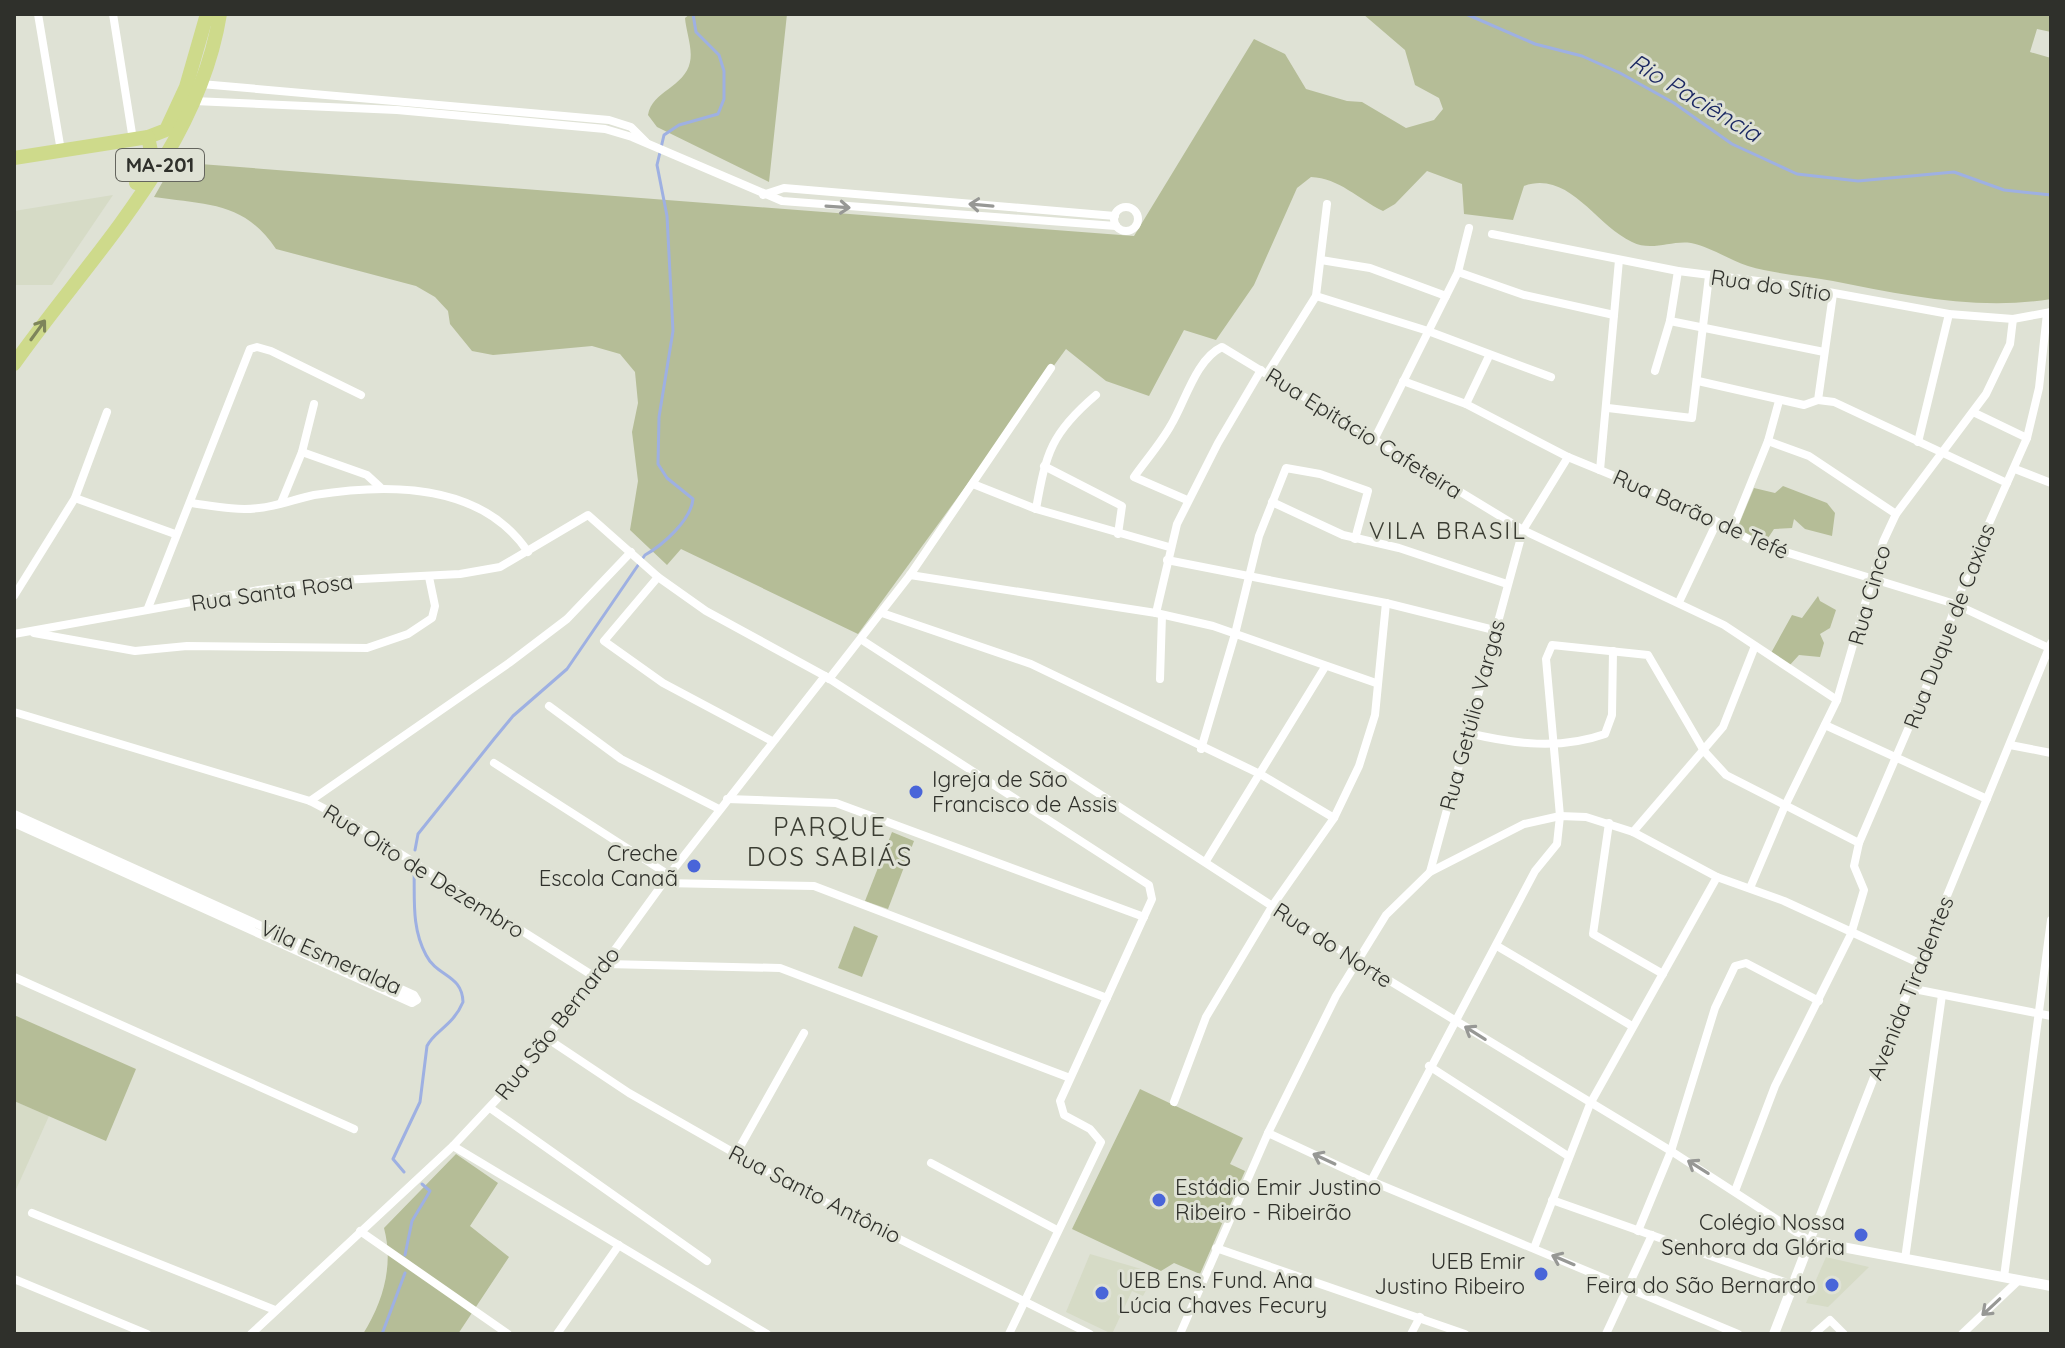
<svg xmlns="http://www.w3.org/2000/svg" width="2065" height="1348" viewBox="0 0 2065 1348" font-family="Quicksand,sans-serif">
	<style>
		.built { fill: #d6dbc6 }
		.green { fill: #b5bd97 }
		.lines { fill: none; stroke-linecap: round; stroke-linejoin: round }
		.stream { stroke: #9eb0e2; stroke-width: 3 }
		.minor { stroke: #fff; stroke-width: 8 }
		.tertiary { stroke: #fff; stroke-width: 10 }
		.primary { stroke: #ceda8b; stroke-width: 14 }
		.oneway { stroke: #979895 }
		.oneway2 { stroke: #7e855b }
		.poi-dot { fill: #4965d9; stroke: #dfe2d5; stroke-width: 3 }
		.labels { text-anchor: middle; stroke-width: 6; stroke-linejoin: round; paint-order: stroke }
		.shield { fill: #dfe2d5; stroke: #64655e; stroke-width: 2 }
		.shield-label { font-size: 20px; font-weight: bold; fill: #2f302b }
		.street-label { font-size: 22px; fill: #2f302b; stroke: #dfe2d5 }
		.poi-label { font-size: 22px; fill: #2f302b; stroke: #dfe2d5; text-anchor: end }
		.water-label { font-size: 24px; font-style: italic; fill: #1b2863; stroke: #dfe2d5 }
		.neighbourhood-label { font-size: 24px; letter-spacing: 2px; fill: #3b3d33; stroke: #dfe2d5 }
		.quarter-label { font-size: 26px; letter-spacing: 2px; fill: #3b3d33; stroke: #dfe2d5 }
	</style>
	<rect width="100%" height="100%" fill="#dfe2d5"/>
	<g class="built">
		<path d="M113 195 52 285H14V211Z"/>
		<path d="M14 1101 49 1116 14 1194Z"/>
		<path d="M1090 1254 1155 1273 1143 1296 1132 1291 1112 1334 1066 1312Z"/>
		<path d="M1826 1257 1869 1267 1828 1307 1806 1303Z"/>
	</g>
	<g class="green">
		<path d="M690 14H787L769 182 657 127 648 115C652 91 685 87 690 62 693 49 686 31 685 18Z"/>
		<path d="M1363 14H2051V32L2037 29 2030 52 2051 58V299C1978 311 1904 295 1833 281 1805 276 1775 274 1748 266 1729 260 1711 247 1691 243 1671 240 1652 252 1632 242 1595 225 1569 170 1524 186L1513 220 1464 214 1462 184 1427 171 1395 204 1383 211C1358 199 1339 178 1311 177L1297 188 1254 285 1216 340 1184 330 1149 396 1106 381 1066 349 858 634 681 549 667 565 630 530 638 481 632 432 638 403 635 372 620 354 592 346 493 355 472 351 450 324 448 311 435 297 416 286 276 249C244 201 206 205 154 197L174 162 1134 236 1254 39 1285 54 1306 89 1347 101 1362 102 1406 128 1434 120 1443 109 1439 98 1415 85 1405 50Z"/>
		<path d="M1783 486 1827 503 1835 513 1832 536 1805 529 1794 519 1792 528 1774 529 1764 544 1737 529 1754 488 1775 493Z"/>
		<path d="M1818 596 1820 601 1836 610 1830 628 1820 634 1824 643 1820 657 1799 655 1789 666 1771 653 1792 615 1802 618Z"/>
		<path d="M892 832 914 841 888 909 865 901Z"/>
		<path d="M854 926 878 936 862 977 838 968Z"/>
		<path d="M14 1015 136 1069 106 1141 14 1101Z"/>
		<path d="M1140 1089 1243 1138 1230 1164 1245 1171 1200 1274 1174 1263 1161 1271 1072 1229Z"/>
		<path d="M456 1154 498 1183 470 1226 509 1257 458 1334H363C383 1302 394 1265 384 1228Z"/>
	</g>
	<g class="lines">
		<g class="stream">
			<path d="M1466 14 1535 44 1582 56 1620 73 1674 103 1732 144 1797 174 1858 181 1954 172 2004 190 2051 195"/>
			<path d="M415 850 418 834 494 739 513 716 567 669 645 555C663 545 691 520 693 499L667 478 658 464 659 417 673 331 667 216 657 165 664 135 679 125 718 114 724 99V71L719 55 696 32 693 14"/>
			<path d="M404 1172 393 1159 420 1102 427 1046C434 1031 453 1026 463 1002 462 974 437 977 426 955 411 927 415 898 414 868"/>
			<path d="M405 1255 412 1221 430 1191 422 1184"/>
			<path d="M382 1334 405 1273"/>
		</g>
		<g class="minor">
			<path d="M38 14 61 151"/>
			<path d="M113 14 133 140"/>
			<path d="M201 84 609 120 631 127 646 142"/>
			<path d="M194 101 397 110 605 129 632 137 782 201 1116 226"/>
			<path d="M763 195 784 188 1115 216"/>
			<circle cx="1126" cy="219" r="12"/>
			<path d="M1492 234 1678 271 1790 285 1949 314 2013 319 2051 312"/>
			<path d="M1321 260 1370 268 1446 296"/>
			<path d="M1458 272 1524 295 1614 315"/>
			<path d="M1316 296 1428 331 1551 377"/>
			<path d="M1670 321 1824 352"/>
			<path d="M1655 371 1670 321 1678 271"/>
			<path d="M1267 374 1316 296 1327 204"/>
			<path d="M1403 381 1466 404 1568 457 1692 508 1756 543 1955 604 2049 648"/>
			<path d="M1698 381 1804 405 1818 400 1833 294"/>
			<path d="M1818 400 1834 402 2007 483"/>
			<path d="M1466 404 1489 356"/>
			<path d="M1608 408 1692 418 1709 276"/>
			<path d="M1975 413 2027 438"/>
			<path d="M1374 440 1458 272 1469 228"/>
			<path d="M1768 441 1809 456 1896 514"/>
			<path d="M1918 442 1949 314"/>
			<path d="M302 452 367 475 380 487"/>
			<path d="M1044 466 1122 506 1118 534"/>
			<path d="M2015 469 2051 483"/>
			<path d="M1600 470 1619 260"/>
			<path d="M973 484 1036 509 1169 547"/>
			<path d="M75 498 175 534"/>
			<path d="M1187 500 1134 477C1146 460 1161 443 1171 425 1185 402 1196 359 1222 347L1523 530 1724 625 1837 700"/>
			<path d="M1272 502 1343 535 1399 548 1507 584"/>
			<path d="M191 503C213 506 237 511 259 508 278 506 295 499 314 495 388 483 482 483 528 552"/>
			<path d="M281 503 302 452 314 404"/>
			<path d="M1036 509C1046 453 1051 433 1096 395"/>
			<path d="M1732 530 1768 441 1779 401"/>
			<path d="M1167 560 1386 603 1494 630"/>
			<path d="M910 575 1156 613 1213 626 1376 683"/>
			<path d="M658 577 604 641 663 683 772 741"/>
			<path d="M14 596 75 498 107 412"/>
			<path d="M1679 602 1717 522"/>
			<path d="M148 608 250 349 257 347 271 351 361 395"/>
			<path d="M882 613 1031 664 1260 774 1334 818"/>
			<path d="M1156 613 1177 524 1218 443 1261 370"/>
			<path d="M34 633 135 651 187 646 367 648 408 634 432 618 435 606 429 577"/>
			<path d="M14 634 259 590 342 580 460 574 500 567 588 515 658 577 706 611 825 676 1149 885 1152 899 1060 1101 1064 1115 1090 1129 1101 1142 1009 1334"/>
			<path d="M862 640 1357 961 1671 1151 1810 1241 1909 988 2051 643"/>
			<path d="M829 679 910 575 1051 368"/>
			<path d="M1160 679 1162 615"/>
			<path d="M549 706 621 759 719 809"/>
			<path d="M14 712 310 801 350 822 595 977"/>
			<path d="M1825 725 1987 799"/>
			<path d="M1468 733C1514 744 1560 750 1605 734L1612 715 1613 651"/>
			<path d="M2010 745 2051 753"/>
			<path d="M1201 749 1235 634 1259 536 1286 468 1320 474 1368 491 1355 539"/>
			<path d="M494 763 669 875"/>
			<path d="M727 799 836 803 1144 917"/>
			<path d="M310 801 509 663 567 619 631 552"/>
			<path d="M14 814 414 995 417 1000 412 1003 14 823"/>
			<path d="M1609 823 1593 934 1663 974"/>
			<path d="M1633 832 1723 727 1755 646"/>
			<path d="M1206 861 1325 667"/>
			<path d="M1430 872 1524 824 1560 816 1586 817 1633 832 1717 877 1784 901 1919 963"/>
			<path d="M663 883 814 886 1107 998"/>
			<path d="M1750 888 1784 808 1837 700 1883 542 1896 514 1986 394 2010 344 2013 319"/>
			<path d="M1497 946 1632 1026"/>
			<path d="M606 964 780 968 1070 1078"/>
			<path d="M14 977 354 1129"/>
			<path d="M1909 988 2051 1016"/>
			<path d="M548 1039 629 1093 789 1184 1090 1334"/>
			<path d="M1429 1066 1568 1156"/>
			<path d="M1174 1102 1206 1017 1273 905 1334 818 1359 766 1375 715 1386 603"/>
			<path d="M490 1108 707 1261"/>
			<path d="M1268 1133 1371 1181 1738 1334"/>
			<path d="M453 1146 767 1334"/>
			<path d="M736 1154 804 1033"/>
			<path d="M931 1163 1057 1230"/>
			<path d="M1371 1181 1535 871 1557 844 1560 816 1546 659 1552 645 1648 655 1704 751 1726 775 1859 843"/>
			<path d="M1735 1191 1775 1086 1851 934 1864 890 1854 866 1859 843 1927 685 1970 566 2027 438 2039 388 2047 313"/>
			<path d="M1552 1200 1793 1285"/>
			<path d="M32 1213 275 1310"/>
			<path d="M360 1231 508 1334"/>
			<path d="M1638 1231 1671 1151 1715 1008 1735 966 1746 963 1819 1001"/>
			<path d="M1216 1248 1465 1334"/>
			<path d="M1534 1248 1590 1104 1717 877"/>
			<path d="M1905 1259 1942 995"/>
			<path d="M2004 1277 2051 920"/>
			<path d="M14 1279 147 1334"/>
			<path d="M251 1334 453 1146 497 1099 595 977 669 875 825 676"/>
			<path d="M557 1334 619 1245"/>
			<path d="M1180 1334 1268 1133 1336 996 1386 915 1430 872 1523 530 1568 457"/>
			<path d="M1411 1334 1420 1317"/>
			<path d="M1606 1334 1652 1235"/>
			<path d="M1814 1334 1830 1320 1844 1334"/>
			<path d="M1962 1334 2019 1280"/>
		</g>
		<path class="tertiary" d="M1774 1334 1810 1241 2051 1286"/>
		<g class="primary">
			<path d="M14 158 148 137 166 130 186 87 207 14"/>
			<path d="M136 183 152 156 148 137"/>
			<path d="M14 364C91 255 198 151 220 14"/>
		</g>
	</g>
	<defs><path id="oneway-shaft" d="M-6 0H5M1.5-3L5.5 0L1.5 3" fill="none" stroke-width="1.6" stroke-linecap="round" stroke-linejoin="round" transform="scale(2)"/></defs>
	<g class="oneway">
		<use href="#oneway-shaft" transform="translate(981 205) rotate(-175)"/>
		<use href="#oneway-shaft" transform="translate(838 207) rotate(4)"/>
		<use href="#oneway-shaft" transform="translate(1475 1033) rotate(-148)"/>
		<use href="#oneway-shaft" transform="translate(1324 1159) rotate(-155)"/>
		<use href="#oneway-shaft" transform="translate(1698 1167) rotate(-148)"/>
		<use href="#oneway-shaft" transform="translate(1563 1260) rotate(-157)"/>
		<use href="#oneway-shaft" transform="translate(1991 1307) rotate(137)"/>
	</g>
	<use class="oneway2" href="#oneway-shaft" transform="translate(38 330) rotate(-54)"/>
	<g class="poi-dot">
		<circle cx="916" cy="792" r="8"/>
		<circle cx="694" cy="866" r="8"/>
		<circle cx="1159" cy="1200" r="8"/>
		<circle cx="1861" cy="1235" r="8"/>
		<circle cx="1541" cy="1274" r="8"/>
		<circle cx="1832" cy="1285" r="8"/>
		<circle cx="1102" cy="1293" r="8"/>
	</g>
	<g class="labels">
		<rect class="shield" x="116" y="149" width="88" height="32" rx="6"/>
		<g class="shield-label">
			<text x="160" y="172">MA-201</text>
		</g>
		<g class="street-label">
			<text transform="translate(1771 285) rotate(8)" y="8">Rua do Sítio</text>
			<text transform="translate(1364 433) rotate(32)" y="8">Rua Epitácio Cafeteira</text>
			<text transform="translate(1701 514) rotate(24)" y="8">Rua Barão de Tefé</text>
			<text transform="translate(272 592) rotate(-8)" y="8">Rua Santa Rosa</text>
			<text transform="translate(1869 595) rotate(-74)" y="8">Rua Cinco</text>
			<text transform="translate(1949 626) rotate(-69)" y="8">Rua Duque de Caxias</text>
			<text transform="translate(1472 715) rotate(-75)" y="8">Rua Getúlio Vargas</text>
			<text transform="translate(424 871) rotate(32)" y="8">Rua Oito de Dezembro</text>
			<text transform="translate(1333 945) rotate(33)" y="8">Rua do Norte</text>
			<text transform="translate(331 957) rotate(24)" y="8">Vila Esmeralda</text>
			<text transform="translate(1910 988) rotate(-68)" y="8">Avenida Tiradentes</text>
			<text transform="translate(557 1023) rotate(-52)" y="8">Rua São Bernardo</text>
			<text transform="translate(815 1194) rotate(27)" y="8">Rua Santo Antônio</text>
		</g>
		<g class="poi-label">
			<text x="932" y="787" text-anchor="start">Igreja de São<tspan x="932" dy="25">Francisco de Assis</tspan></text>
			<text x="678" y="861">Creche<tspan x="678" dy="25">Escola Canaã</tspan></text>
			<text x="1175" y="1195" text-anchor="start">Estádio Emir Justino<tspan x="1175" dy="25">Ribeiro - Ribeirão</tspan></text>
			<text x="1845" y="1230">Colégio Nossa<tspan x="1845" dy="25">Senhora da Glória</tspan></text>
			<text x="1525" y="1269">UEB Emir<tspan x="1525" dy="25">Justino Ribeiro</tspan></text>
			<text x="1118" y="1288" text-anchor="start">UEB Ens. Fund. Ana<tspan x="1118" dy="25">Lúcia Chaves Fecury</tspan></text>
			<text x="1816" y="1293">Feira do São Bernardo</text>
		</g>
		<g class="water-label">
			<text transform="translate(1695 98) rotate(31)" y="8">Rio Paciência</text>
		</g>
		<g class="neighbourhood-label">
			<text x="1448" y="539">VILA BRASIL</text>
		</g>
		<g class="quarter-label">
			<text x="830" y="836">PARQUE<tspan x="830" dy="30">DOS SABIÁS</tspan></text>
		</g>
	</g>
	<rect width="2065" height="1348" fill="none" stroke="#2f302b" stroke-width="32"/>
</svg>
